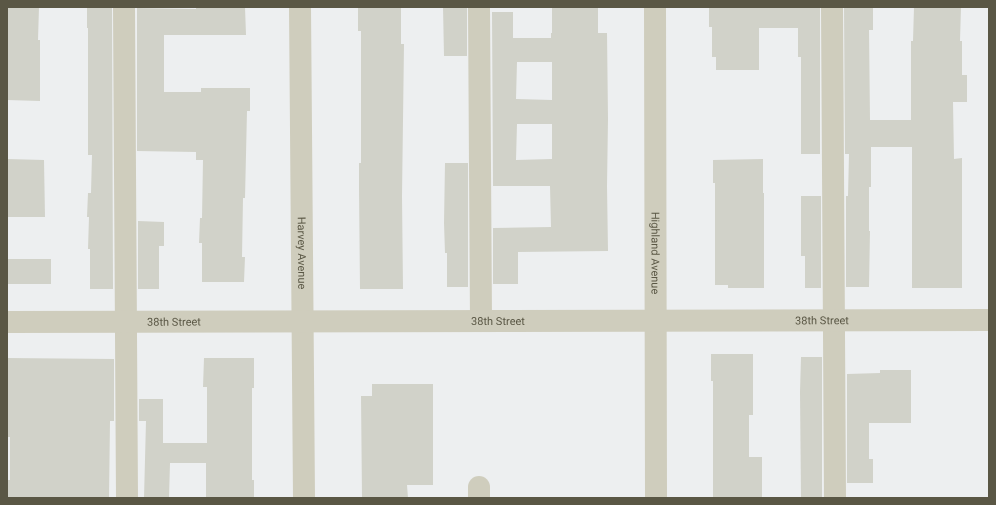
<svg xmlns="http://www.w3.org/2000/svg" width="996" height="505" viewBox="0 0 996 505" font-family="Roboto,sans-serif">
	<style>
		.building { fill: #d1d2c9; fill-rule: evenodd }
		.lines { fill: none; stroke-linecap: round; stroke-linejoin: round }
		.minor { stroke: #cfcdbd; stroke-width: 22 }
		.labels { text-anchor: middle; stroke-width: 3; stroke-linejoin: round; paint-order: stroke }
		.street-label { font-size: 11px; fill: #5a5745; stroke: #fff }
	</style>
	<rect width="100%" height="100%" fill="#edeff0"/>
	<g class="building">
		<path d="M7 7H39L38 40H40V101L7 100Z"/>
		<path d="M87 7H112L113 289H90V249H88L89 217H87L88 193H91L92 155H88V28H87Z"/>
		<path d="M196 7H245L246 35H164V92H201V88H250V111H247L245 198H243L242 257H245L244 282H202V243H199L200 218H202L203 160H196V152L137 151V8L196 9Z"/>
		<path d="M358 7H401V44H404L402 196 403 289H360L359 188V163H361V31H358Z"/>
		<path d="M443 7H467V56H444Z"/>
		<path d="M552 7H598V33H607L608 119 607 186 608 251 518 252V284H493V228L551 227 550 186H493L492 12H513V38H551V33H552ZM517 62H552V100L516 99ZM517 124H552V159L516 160Z"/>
		<path d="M709 7H820V154H801V57H798V28H759V70H716V57H712V27H709Z"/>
		<path d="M844 7H873V30H869L870 120H911V41H913L914 7H961L960 41H962V75H967V102H953L954 159 962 158V288H912V147H871V187H869V231H870L869 287H846V196H848L849 154H845Z"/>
		<path d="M7 159 44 160 45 217H7Z"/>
		<path d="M763 159V193H764V288H728V285H715V183H713V160Z"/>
		<path d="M445 163H468V287H447V253H445L444 223Z"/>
		<path d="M801 196H821V288H805V256H801Z"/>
		<path d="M138 221 164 222V246H159V289H138Z"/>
		<rect x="7" y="259" width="44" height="25"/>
		<path d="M711 354H753V415H749V457H762V498H713V381H711Z"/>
		<path d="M801 357H822V498H801L800 392Z"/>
		<path d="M7 358 114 359V421H110L109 498H7V480H10V437H7Z"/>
		<path d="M204 358H254V388H252V480H254V498H206V463H170L169 498H144L146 421H139V399H163V443H207V387H203Z"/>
		<path d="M880 370H911V423H869V459H873V483H847V374L880 373Z"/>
		<path d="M372 384H433V485H407L408 498H362L361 396H372Z"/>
	</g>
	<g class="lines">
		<g class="minor">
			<path d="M124 7 127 498"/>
			<path id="s1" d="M300 7 304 498"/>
			<path d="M479 7 481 321"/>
			<path id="s2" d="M655 7 656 498"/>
			<path d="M832 7 835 498"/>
			<path id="s3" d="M7 322 989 320"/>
			<path d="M479 487V498"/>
		</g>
	</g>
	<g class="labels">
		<g class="street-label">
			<text dy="4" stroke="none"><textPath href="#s1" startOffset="246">Harvey Avenue</textPath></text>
			<text dy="4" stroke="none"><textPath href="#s2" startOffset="246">Highland Avenue</textPath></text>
			<text dy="4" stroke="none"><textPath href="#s3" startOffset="815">38th Street</textPath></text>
			<text dy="4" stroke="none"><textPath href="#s3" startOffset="491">38th Street</textPath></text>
			<text dy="4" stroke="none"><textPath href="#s3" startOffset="167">38th Street</textPath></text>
		</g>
	</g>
	<rect width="996" height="505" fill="none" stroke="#5a5745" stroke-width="16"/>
</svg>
